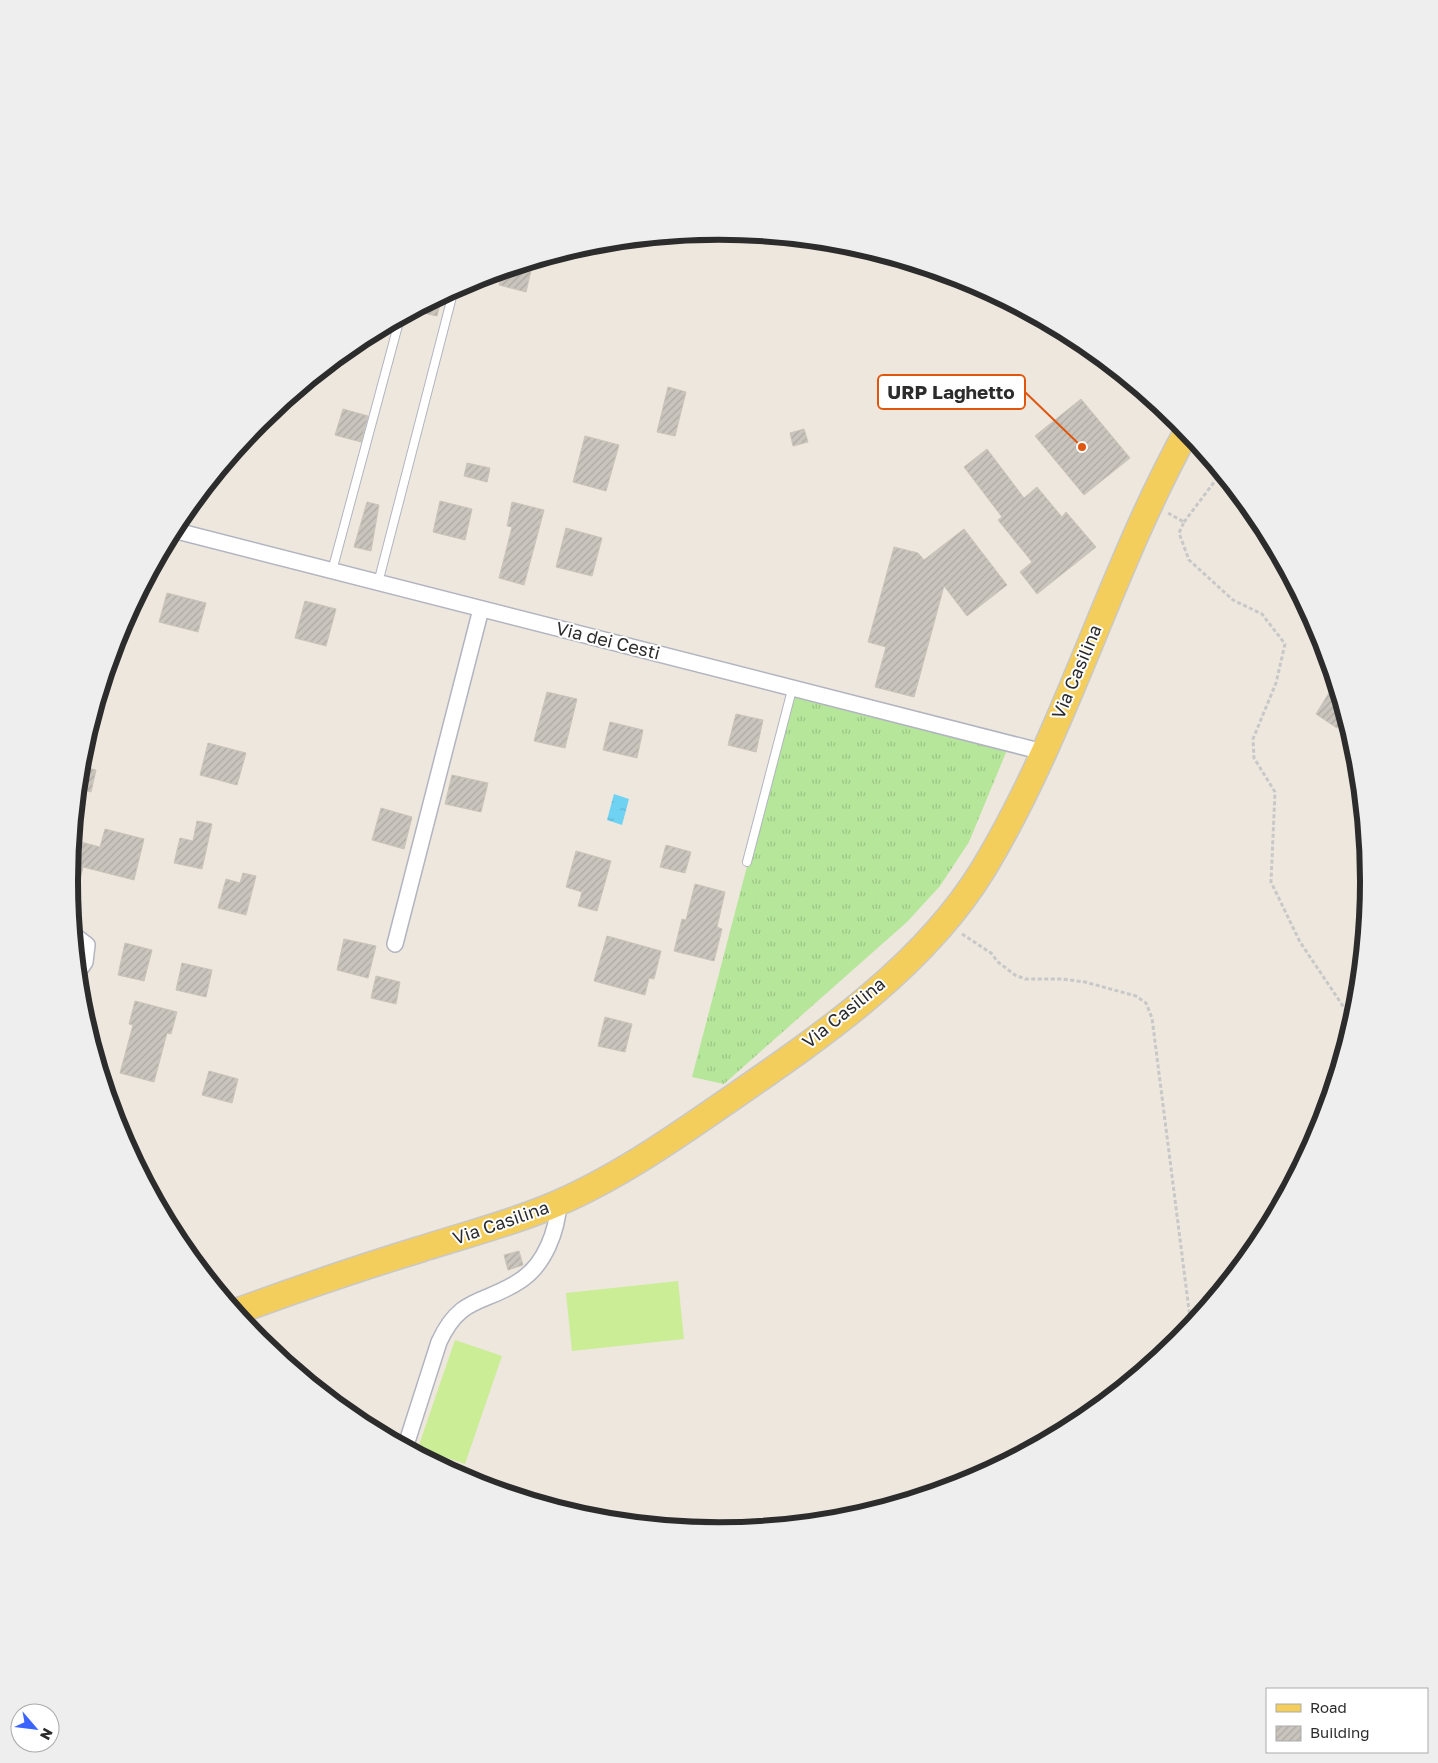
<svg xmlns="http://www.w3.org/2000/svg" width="1438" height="1763" viewBox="0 0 1438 1763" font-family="'Golos Text',sans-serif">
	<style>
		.grass { fill: url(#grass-tufts) }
		.pitch { fill: #caed95 }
		.water { fill: url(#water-ripples) }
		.building { fill: url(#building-hatch); stroke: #cac3b8 }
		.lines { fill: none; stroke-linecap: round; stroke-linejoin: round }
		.lane-casing { stroke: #b2b5c0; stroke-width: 10 }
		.street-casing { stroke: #b2b5c0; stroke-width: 18 }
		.primary-casing { stroke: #c8c8c8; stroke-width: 28 }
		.path { stroke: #c8c8c8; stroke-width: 3; stroke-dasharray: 4 2.5; stroke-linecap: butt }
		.lane { stroke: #fff; stroke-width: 8 }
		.street { stroke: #fff; stroke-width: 15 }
		.primary { stroke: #f4ce5d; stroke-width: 25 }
		.labels { text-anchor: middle; stroke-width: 4; stroke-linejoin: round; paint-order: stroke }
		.street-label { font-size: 18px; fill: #2c2c2c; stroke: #fff }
		.rim { fill: none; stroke: #2c2c2c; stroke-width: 6 }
		.leader { fill: none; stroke: #df570e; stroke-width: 2 }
		.callout-dot { fill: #df570e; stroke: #fff; stroke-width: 2 }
		.callout { fill: #fff; stroke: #df570e; stroke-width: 2 }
		.callout-label { font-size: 19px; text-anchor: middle; font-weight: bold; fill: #2c2c2c }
	</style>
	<defs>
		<pattern id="grass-tufts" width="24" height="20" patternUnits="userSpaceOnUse" patternTransform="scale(1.25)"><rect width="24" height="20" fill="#b5e69a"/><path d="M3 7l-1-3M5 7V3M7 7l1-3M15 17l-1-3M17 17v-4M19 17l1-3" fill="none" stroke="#9cc585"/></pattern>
		<pattern id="water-ripples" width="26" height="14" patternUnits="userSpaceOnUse" patternTransform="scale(1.25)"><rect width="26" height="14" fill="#6fd2f2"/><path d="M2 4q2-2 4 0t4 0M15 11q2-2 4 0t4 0" fill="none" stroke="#60b4d0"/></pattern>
		<pattern id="building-hatch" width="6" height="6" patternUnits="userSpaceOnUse" patternTransform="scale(1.25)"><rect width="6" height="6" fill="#c9c5bd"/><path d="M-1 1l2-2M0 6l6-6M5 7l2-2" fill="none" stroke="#ada9a3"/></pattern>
	</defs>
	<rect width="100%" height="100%" fill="#eee7de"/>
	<path class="grass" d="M794 696 1007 750 969 842 940 886 907 922 724 1084 692 1077 791 698Z"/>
	<g class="pitch">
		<path d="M678 1281 684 1339 572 1351 566 1293Z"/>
		<path d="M455 1340 502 1356 465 1464 418 1448Z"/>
	</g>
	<path class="water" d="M614 794 629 799 622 825 607 820Z"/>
	<g class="building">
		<path d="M533 262 526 292 499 285 503 271Z"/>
		<path d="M442 296 437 316 414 311 428 303Z"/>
		<path d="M668 387 686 392 675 436 657 432Z"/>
		<path d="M1081 399 1130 458 1084 495 1035 436Z"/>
		<path d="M343 409 368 416 361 442 335 435Z"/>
		<path d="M804 429 808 442 793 446 790 433Z"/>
		<path d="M585 436 619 445 606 491 573 482Z"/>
		<path d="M987 449 1024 498 1037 487 1062 517 1066 512 1096 547 1037 594 1020 572 1032 562 998 520 1002 517 964 467Z"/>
		<path d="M467 463 490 468 487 482 464 476Z"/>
		<path d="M440 501 472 509 465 540 433 532Z"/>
		<path d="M367 502 379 505 371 551 354 547Z"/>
		<path d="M512 502 544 510 524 585 499 578 512 527 507 526Z"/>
		<path d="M566 528 602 538 592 576 556 567Z"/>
		<path d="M964 529 1007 585 967 616 944 586 914 697 875 687 886 647 868 642 894 547 918 553 924 560Z"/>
		<path d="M167 593 206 603 198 632 159 622Z"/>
		<path d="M305 601 336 609 326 646 295 638Z"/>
		<path d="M1335 683 1345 715 1337 728 1316 714Z"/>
		<path d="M547 692 577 699 565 748 534 741Z"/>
		<path d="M736 714 763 720 756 752 728 745Z"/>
		<path d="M610 722 643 730 637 758 603 750Z"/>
		<path d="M208 743 246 753 237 785 200 775Z"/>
		<path d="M80 766 96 770 91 792 78 789Z"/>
		<path d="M452 775 488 783 481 812 445 804Z"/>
		<path d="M381 808 412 817 404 849 372 840Z"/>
		<path d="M197 821 212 824 202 869 174 863 180 838 193 841Z"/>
		<path d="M105 829 144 839 134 880 83 867 75 899 70 898 69 881 73 840 100 847Z"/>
		<path d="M666 845 691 852 685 873 660 867Z"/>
		<path d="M576 851 611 861 597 911 578 906 582 892 566 887Z"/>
		<path d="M243 873 256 876 246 915 218 908 226 879 240 883Z"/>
		<path d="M695 884 725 892 717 927 722 929 714 961 674 951 682 919 686 920Z"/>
		<path d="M607 936 661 951 654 979 649 978 645 995 594 981Z"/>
		<path d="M344 939 376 946 368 978 337 970Z"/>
		<path d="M125 943 152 950 144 981 118 975Z"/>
		<path d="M182 963 212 970 206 997 176 990Z"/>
		<path d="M376 976 400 982 396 1004 371 998Z"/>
		<path d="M135 1001 177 1012 171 1034 167 1033 154 1082 120 1073 133 1025 129 1024Z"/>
		<path d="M605 1017 632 1024 625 1052 598 1046Z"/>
		<path d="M209 1071 238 1079 232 1103 202 1095Z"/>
		<path d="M519 1251 523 1265 508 1270 504 1255Z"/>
	</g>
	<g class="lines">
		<defs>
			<g id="lane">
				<path d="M332 571 400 318"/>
				<path d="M378 583 454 289"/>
				<path d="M747 862 793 686"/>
			</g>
			<g id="street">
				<path d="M173 530 1043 752"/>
				<path d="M74 935 87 945 85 962 78 972"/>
				<path d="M395 944 481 609"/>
				<path d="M405 1448 439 1342C461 1294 485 1305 521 1280 545 1264 557 1231 559 1203"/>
			</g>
			<path id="primary" d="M235 1312C295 1290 356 1269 418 1250 461 1236 506 1225 549 1207 612 1181 670 1141 726 1102 820 1037 924 967 984 868 1067 730 1109 572 1187 431"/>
		</defs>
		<use href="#lane" class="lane-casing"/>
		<use href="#street" class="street-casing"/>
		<use href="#primary" class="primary-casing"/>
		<g class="path">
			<path d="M1168 513 1184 522 1179 533 1189 560 1233 600 1262 614 1285 644 1276 683 1253 739 1254 758 1275 792 1271 882 1300 942 1353 1021"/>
			<path d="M1184 522 1221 473"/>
			<path d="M962 934 991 953 998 962 1015 975 1025 979H1062L1085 982 1136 996 1146 1003 1152 1018 1191 1326"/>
		</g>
		<use href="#lane" class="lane"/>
		<use href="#street" class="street"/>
		<use href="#primary" class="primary"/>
	</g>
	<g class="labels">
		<g class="street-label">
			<text transform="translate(608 641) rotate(14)" y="6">Via dei Cesti</text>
			<text transform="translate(1077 672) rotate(-67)" y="6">Via Casilina</text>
			<text transform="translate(844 1013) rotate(-39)" y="6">Via Casilina</text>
			<text transform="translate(501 1223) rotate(-19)" y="6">Via Casilina</text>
		</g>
	</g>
	<path d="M0 0H1438V1763H0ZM78 881a641 641 0 1 1 1282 0a641 641 0 1 1-1282 0Z" fill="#eee" fill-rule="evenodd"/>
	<path class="rim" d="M78 881a641 641 0 1 1 1282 0a641 641 0 1 1-1282 0Z"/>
	<path class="leader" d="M1082 447L1025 392"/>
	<circle class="callout-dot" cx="1082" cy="447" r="5"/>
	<rect class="callout" x="878" y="375" width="147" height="34" rx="5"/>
	<g class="callout-label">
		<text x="951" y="399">URP Laghetto</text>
	</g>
	<rect x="1266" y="1688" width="162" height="65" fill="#ffffff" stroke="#ababab"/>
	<rect x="1276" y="1704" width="25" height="8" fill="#f4ce5d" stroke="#ababab"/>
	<text x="1310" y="1713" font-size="15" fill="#2c2c2c">Road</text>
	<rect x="1276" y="1726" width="25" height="15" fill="url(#building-hatch)" stroke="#ababab"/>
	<text x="1310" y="1738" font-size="15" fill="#2c2c2c">Building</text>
	<g transform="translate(35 1728) rotate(118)"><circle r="24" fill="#ffffff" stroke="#ababab"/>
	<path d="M0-4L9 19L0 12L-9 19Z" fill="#3b64fe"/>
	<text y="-8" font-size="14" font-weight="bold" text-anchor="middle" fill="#2c2c2c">N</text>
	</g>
</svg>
